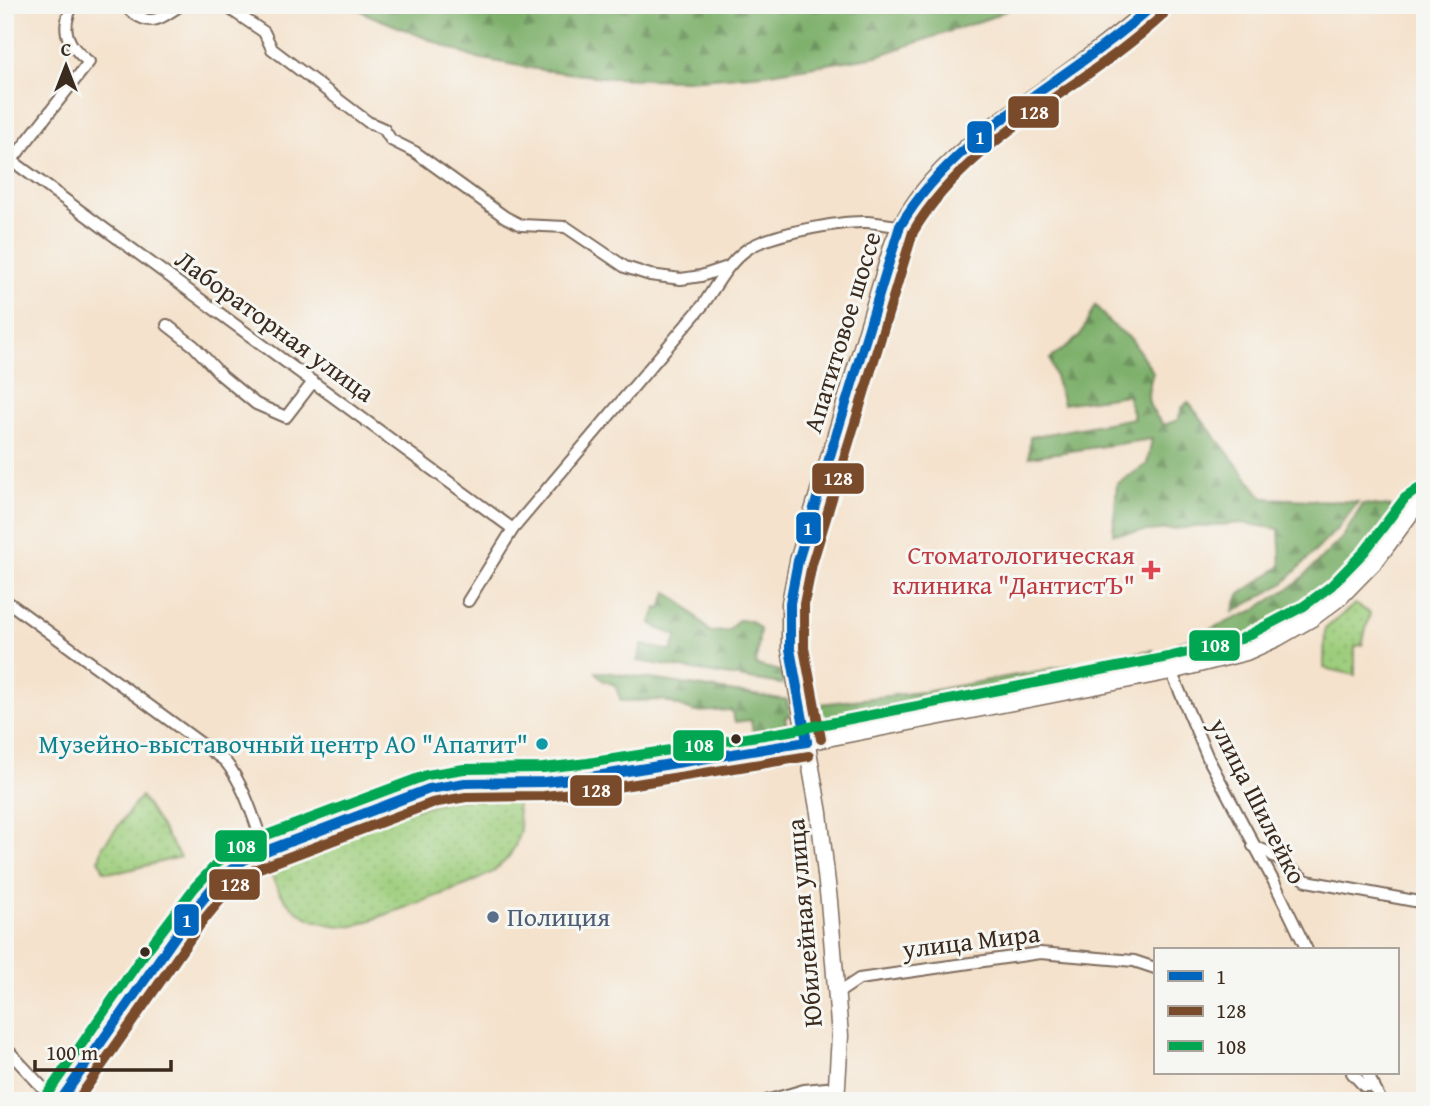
<svg xmlns="http://www.w3.org/2000/svg" width="1430" height="1106" viewBox="0 0 1430 1106" font-family="'Gentium Book Plus',serif">
	<style>
		.grass { fill: url(#grass-dots); stroke: #6c7c4d; stroke-width: 2 }
		.forest { fill: url(#forest-firs); stroke: #5c6d45; stroke-width: 2 }
		.lines { fill: none; stroke-linecap: round; stroke-linejoin: round }
		.street-casing { stroke: #7c6a5b; stroke-width: 14 }
		.secondary-casing { stroke: #7c6a5b; stroke-width: 19 }
		.street { stroke: #fff; stroke-width: 10 }
		.secondary { stroke: #fff; stroke-width: 16 }
		.bus-1-casing { stroke: #f6f6f2; stroke-width: 16 }
		.bus-2-casing { stroke: #f6f6f2; stroke-width: 16 }
		.bus-3-casing { stroke: #f6f6f2; stroke-width: 16 }
		.bus-1 { stroke: #0065bd; stroke-width: 10 }
		.bus-2 { stroke: #7a4b2a; stroke-width: 10 }
		.bus-3 { stroke: #00a651; stroke-width: 10 }
		.health-dot { fill: #e0444e; stroke: #f6f6f2; stroke-width: 2.5 }
		.bus-dot { fill: #3b2a1e; stroke: #f6f6f2; stroke-width: 2.5 }
		.culture-dot { fill: #0f9aa8; stroke: #f6f6f2; stroke-width: 2.5 }
		.service-dot { fill: #5c6f8a; stroke: #f6f6f2; stroke-width: 2.5 }
		.labels { text-anchor: middle; stroke-width: 6; stroke-linejoin: round; paint-order: stroke }
		.street-label { font-size: 26px; fill: #3b2a1e; stroke: #f6f6f2 }
		.health-label { font-size: 26px; fill: #be3a42; stroke: #f6f6f2; text-anchor: end }
		.culture-label { font-size: 26px; fill: #0d838f; stroke: #f6f6f2; text-anchor: end }
		.service-label { font-size: 26px; fill: #4e5e75; stroke: #f6f6f2; text-anchor: start }
		.line-badge { stroke: #f6f6f2; stroke-width: 2.5 }
		.badge-label { font-size: 19px; text-anchor: middle; font-weight: bold; fill: #fff }
	</style>
	<defs>
		<pattern id="grass-dots" width="8" height="8" patternUnits="userSpaceOnUse" patternTransform="scale(1.75)"><rect width="8" height="8" fill="#9dcd7c"/><path d="M2 2h.1M6 6h.1" fill="none" stroke="#88b06b" stroke-width="1.8" stroke-linecap="round"/></pattern>
		<pattern id="forest-firs" width="22" height="20" patternUnits="userSpaceOnUse" patternTransform="scale(1.75)"><rect width="22" height="20" fill="#7eb06c"/><path d="M5 1l3.5 6h-7zM16 11l3.5 6h-7z" fill="#688f58"/></pattern>
	</defs>
	<rect width="100%" height="100%" fill="#f6f6f2"/>
	<filter id="ink" filterUnits="userSpaceOnUse"><feTurbulence type="fractalNoise" baseFrequency=".0143" numOctaves="2"/><feDisplacementMap in="SourceGraphic" scale="14" xChannelSelector="R" yChannelSelector="G"/><feConvolveMatrix kernelMatrix="1 2 1 2 8 2 1 2 1" color-interpolation-filters="sRGB"/></filter>
	<filter id="wash" filterUnits="userSpaceOnUse"><feTurbulence type="fractalNoise" baseFrequency=".00686" numOctaves="4" result="noise"/><feDisplacementMap in="SourceGraphic" scale="28" xChannelSelector="R" yChannelSelector="G"/><feGaussianBlur stdDeviation="1.57" result="paint"/><feColorMatrix in="noise" values="0 0 0 0 0 0 0 0 0 0 0 0 0 0 0 0 0 1.4 0 .05"/><feComposite in="paint" operator="in"/></filter>
	<g filter="url(#wash)">
		<rect width="100%" height="100%" fill="#f4e2cc"/>
		<g class="grass">
			<path d="M1355 604 1370 613 1362 645 1355 646V675L1324 668 1325 629Z"/>
			<path d="M141 796 180 857 120 872 104 871 99 859 103 846Z"/>
			<path d="M489 796 516 797 520 830 515 846 508 858 493 872 469 884 355 926C311 928 279 908 268 864 337 838 416 799 489 796Z"/>
		</g>
		<g class="forest">
			<path d="M351 5H1017L992 17 877 56 764 74 687 80 611 78 541 70 472 57 369 15Z"/>
			<path d="M1095 305 1110 323 1131 339 1153 372C1146 397 1144 405 1164 425L1178 420 1182 408 1188 402 1263 498 1358 502 1339 527 1284 583 1233 612 1239 595 1281 566 1279 529 1242 523 1113 534 1117 484 1147 464 1152 439 1029 457 1030 437 1134 418 1127 395 1063 404 1050 359 1080 336Z"/>
			<path d="M1363 504 1391 507V524L1364 559 1319 600 1263 634 1181 660 1175 644 1253 611 1297 583 1343 537Z"/>
			<path d="M667 592 687 607 710 632 728 631 738 620 751 621 760 629 756 665 784 672 782 684 637 661 642 645 672 651 677 635 661 630 651 623 656 608 661 609Z"/>
			<path d="M1153 650 1155 656 1151 664 849 719 817 722 811 705 930 691Z"/>
			<path d="M596 672H606L787 700 790 716 785 717 787 727 779 734 753 733 751 720 735 722 731 710 695 712 663 700 621 701 615 685 602 680Z"/>
		</g>
	</g>
	<g filter="url(#ink)">
		<g class="lines">
			<defs>
				<g id="street">
					<path d="M123 5C149 27 154 23 181 5"/>
					<path d="M224 5 264 32 272 49 368 122 384 129 391 140 415 152 505 217 521 225 566 227 625 267 650 275 681 279 701 276 728 267"/>
					<path d="M11 160 513 529"/>
					<path d="M5 169 89 62C68 46 59 30 73 5"/>
					<path d="M167 325 194 346 222 376 256 404 286 417 313 382"/>
					<path d="M5 600 225 761C245 786 254 820 265 850"/>
					<path d="M468 601 513 529 703 305C716 286 727 264 746 250 767 234 841 221 867 222 878 223 889 225 900 226"/>
					<path d="M1171 671 1208 758 1274 882 1307 950"/>
					<path d="M1253 846 1268 852 1307 881 1425 903"/>
					<path d="M838 993 859 979 1040 953 1134 961 1155 968"/>
					<path d="M5 1047 55 1101"/>
					<path d="M1352 1073 1364 1086H1374"/>
					<path d="M1367 1073 1381 1101"/>
					<path d="M766 1101 804 1090 837 1087"/>
				</g>
				<g id="secondary">
					<path d="M60 1101 151 969 206 895 234 865 257 854 429 789 465 783 544 782 590 777 791 745 1171 671 1246 652 1277 638 1312 618 1340 597 1376 560 1415 507 1425 501"/>
					<path d="M836 1101 840 1036 829 901 819 813 790 649V603L798 561 893 244C921 170 995 125 1056 81 1090 57 1122 32 1153 5"/>
				</g>
			</defs>
			<use href="#street" class="street-casing"/>
			<use href="#secondary" class="secondary-casing"/>
			<use href="#street" class="street"/>
			<use href="#secondary" class="secondary"/>
			<defs>
				<g id="bus-1">
					<path d="M807 742 790 649V603L798 561 900 226C958 128 1071 81 1153 5"/>
					<path d="M60 1101 191 914 221 877 247 858 429 789 465 783 544 782 590 777 807 742"/>
				</g>
				<g id="bus-2">
					<path d="M821 739 804 648V604L812 564 913 232C968 138 1084 88 1163 15"/>
					<path d="M77 1101 202 922 231 887 254 870 432 803 466 797 544 796 592 791 809 756"/>
				</g>
				<path id="bus-3" d="M48 1093 139 961 195 887 226 854 251 841 427 775 464 769 543 768 588 763 789 731 1168 657 1241 639 1304 606 1331 586 1365 551 1405 498 1418 489"/>
			</defs>
			<use href="#bus-1" class="bus-1-casing"/>
			<use href="#bus-2" class="bus-2-casing"/>
			<use href="#bus-3" class="bus-3-casing"/>
			<use href="#bus-1" class="bus-1"/>
			<use href="#bus-2" class="bus-2"/>
			<use href="#bus-3" class="bus-3"/>
		</g>
	</g>
	<path class="health-dot" d="M1147.5 559.5h7v7h7v7h-7v7h-7v-7h-7v-7h7z"/>
	<g class="bus-dot">
		<circle cx="736" cy="739" r="6"/>
		<circle cx="145" cy="952" r="6"/>
	</g>
	<circle class="culture-dot" cx="542" cy="744" r="7"/>
	<circle class="service-dot" cx="493" cy="917" r="7"/>
	<g class="labels">
		<g class="street-label">
			<text transform="translate(275 326) rotate(36)" y="9">Лабораторная улица</text>
			<text transform="translate(842 332) rotate(-73)" y="9">Апатитовое шоссе</text>
			<text transform="translate(1258 801) rotate(63)" y="9">улица Шилейко</text>
			<text transform="translate(804 923) rotate(-95)" y="9">Юбилейная улица</text>
			<text transform="translate(971 941) rotate(-7)" y="9">улица Мира</text>
		</g>
		<g class="health-label">
			<text x="1135" y="564">Стоматологическая<tspan x="1135" dy="30">клиника "ДантистЪ"</tspan></text>
		</g>
		<g class="culture-label">
			<text x="528" y="753">Музейно-выставочный центр АО "Апатит"</text>
		</g>
		<g class="service-label">
			<text x="507" y="926">Полиция</text>
		</g>
	</g>
	<g class="line-badge">
		<rect x="1007" y="95" width="53" height="34" rx="7" fill="#7a4b2a"/>
		<rect x="966" y="120" width="27" height="34" rx="7" fill="#0065bd"/>
		<rect x="811" y="462" width="54" height="33" rx="7" fill="#7a4b2a"/>
		<rect x="795" y="511" width="27" height="34" rx="7" fill="#0065bd"/>
		<rect x="1188" y="629" width="53" height="33" rx="7" fill="#00a651"/>
		<rect x="672" y="729" width="53" height="33" rx="7" fill="#00a651"/>
		<rect x="569" y="774" width="54" height="33" rx="7" fill="#7a4b2a"/>
		<rect x="214" y="829" width="54" height="34" rx="7" fill="#00a651"/>
		<rect x="208" y="868" width="53" height="33" rx="7" fill="#7a4b2a"/>
		<rect x="173" y="903" width="27" height="34" rx="7" fill="#0065bd"/>
	</g>
	<g class="badge-label">
		<text x="1034" y="119">128</text>
		<text x="980" y="144">1</text>
		<text x="838" y="485">128</text>
		<text x="808" y="535">1</text>
		<text x="1215" y="652">108</text>
		<text x="699" y="752">108</text>
		<text x="596" y="797">128</text>
		<text x="241" y="853">108</text>
		<text x="235" y="891">128</text>
		<text x="187" y="927">1</text>
	</g>
	<rect width="1430" height="1106" fill="none" stroke="#f6f6f2" stroke-width="28"/>
	<rect x="1154" y="948" width="245" height="126" fill="#f6f6f2" stroke="#aba49d" stroke-width="2"/>
	<rect x="1168" y="971" width="35" height="10" fill="#0065bd" stroke="#aba49d" stroke-width="2"/>
	<text x="1216" y="984" font-size="21" fill="#3b2a1e">1</text>
	<rect x="1168" y="1006" width="35" height="10" fill="#7a4b2a" stroke="#aba49d" stroke-width="2"/>
	<text x="1216" y="1018" font-size="21" fill="#3b2a1e">128</text>
	<rect x="1168" y="1041" width="35" height="10" fill="#00a651" stroke="#aba49d" stroke-width="2"/>
	<text x="1216" y="1054" font-size="21" fill="#3b2a1e">108</text>
	<g transform="translate(66 66)" stroke="#f6f6f2" stroke-width="5" paint-order="stroke">
	<path d="M0-5L12 26L0 18L-12 26Z" fill="#3b2a1e"/>
	<text y="-10" font-size="19" font-weight="bold" text-anchor="middle" fill="#3b2a1e">С</text>
	</g>
	<path d="M35 1060v10h136v-10" fill="none" stroke="#3b2a1e" stroke-width="3.5"/>
	<text x="46" y="1060" font-size="21" fill="#3b2a1e" stroke="#f6f6f2" stroke-width="5" paint-order="stroke">100 m</text>
</svg>
